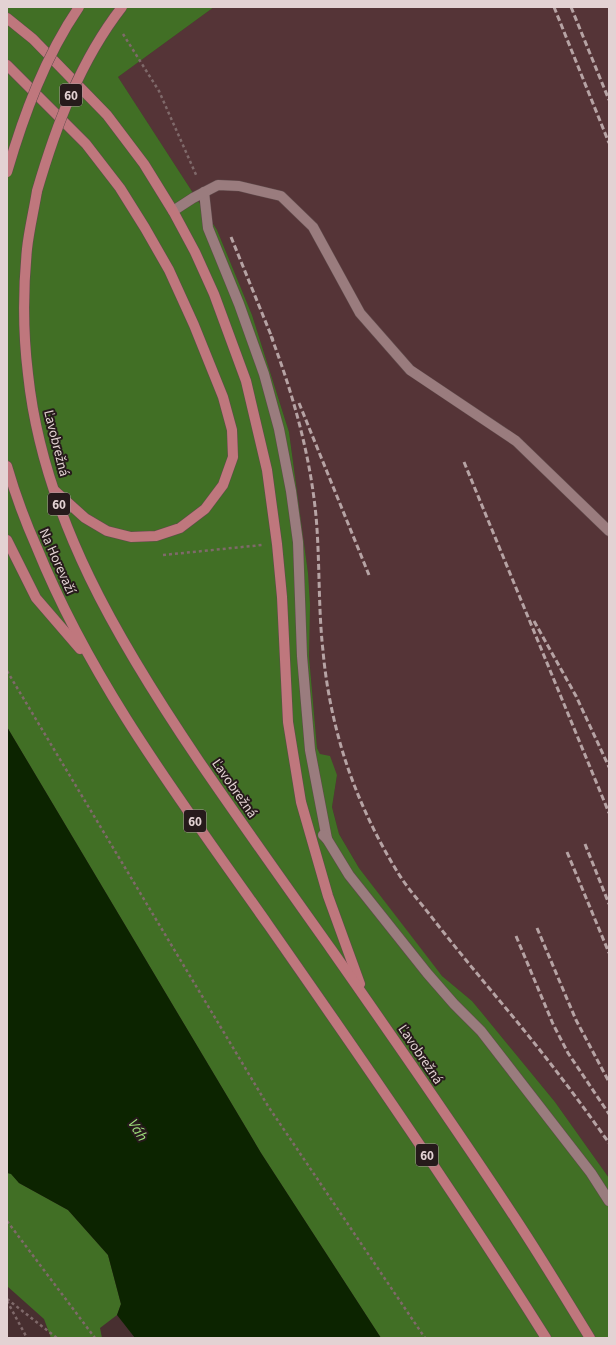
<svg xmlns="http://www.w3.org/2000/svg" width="616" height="1345" viewBox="0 0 616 1345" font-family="'Source Sans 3',sans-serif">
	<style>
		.built { fill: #553437 }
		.green { fill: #416f25 }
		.water { fill: #0c2400 }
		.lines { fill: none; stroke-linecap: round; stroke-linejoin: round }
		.minor-casing { stroke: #604b4c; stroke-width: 11 }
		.major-casing { stroke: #604b4c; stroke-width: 11 }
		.path { stroke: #7f696a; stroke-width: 2.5; stroke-dasharray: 3 3; stroke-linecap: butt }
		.minor { stroke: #9a7c7e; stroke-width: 10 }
		.major { stroke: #bf777d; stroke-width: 10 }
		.rail { stroke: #b6a3a4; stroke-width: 3; stroke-dasharray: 6 3; stroke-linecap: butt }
		.major-bridge-casing { stroke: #604b4c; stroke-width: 11; stroke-linecap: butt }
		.major-bridge { stroke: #bf777d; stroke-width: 10 }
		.labels { text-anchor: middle; stroke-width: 4; stroke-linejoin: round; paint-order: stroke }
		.shield { fill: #261a1b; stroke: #aa9b9c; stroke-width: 1 }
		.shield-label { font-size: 13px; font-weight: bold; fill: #e3d2d3 }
		.street-label { font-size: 14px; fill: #e3d2d3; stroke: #261a1b }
		.water-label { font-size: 15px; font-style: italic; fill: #9dde7a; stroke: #261a1b }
	</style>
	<rect width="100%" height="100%" fill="#482f30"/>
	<path class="built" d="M214 7H609V1178L555 1102 482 1013 472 1001 442 976 427 958 359 868 339 834 332 807 337 775 320 754 317 748 309 656 308 573 289 432 252 315 217 230 118 77Z"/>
	<g class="green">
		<path d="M7 7H214L118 77 217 230 252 315 289 432 308 573 310 605 309 656 317 748 320 754 330 756 337 775 332 807 339 834 359 868 442 976 472 1001 482 1013 555 1102 609 1178V1338H381L261 1153 7 727Z"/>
		<path d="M7 1173H11L19 1183 68 1210 108 1255 121 1304 117 1315 100 1328 102 1338H51L44 1319 7 1286Z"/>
	</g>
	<path class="water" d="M7 727 261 1153 381 1338H135L117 1315 121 1304 108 1255 68 1210 19 1183 11 1174 7 1173Z"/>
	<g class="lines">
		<defs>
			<g id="minor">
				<path d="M204 192 208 228 239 304 264 374 279 429 291 491 298 542 302 656 310 750 327 839"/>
				<path d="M173 211 193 198 218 185 239 186 281 196 313 227 360 313 410 370 516 441 609 531"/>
				<path d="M323 835 327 839 349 875 427 973 454 1004 481 1031 591 1173 609 1201"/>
			</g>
			<g id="major">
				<path d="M7 18 33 39 107 115 144 164 173 211 195 252 214 294 246 381 267 470 277 544 282 597 288 722 301 802 328 896 360 984"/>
				<path d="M7 65 86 144 120 188 145 228 169 270 194 325 223 397 232 430 233 457 223 485 205 509 180 528 156 536 131 537 107 531 85 518 55 491"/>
				<path d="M37 191C34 210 29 230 27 249 23 290 23 333 28 374 43 517 120 644 199 761 242 824 287 887 331 949 394 1039 457 1129 517 1221 542 1259 566 1299 590 1338"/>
				<path d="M7 466C15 494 25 521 37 548 93 686 184 805 269 926 364 1062 458 1198 546 1338"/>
				<path d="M7 540 36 598 80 649"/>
			</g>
		</defs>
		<use href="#minor" class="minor-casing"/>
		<use href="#major" class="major-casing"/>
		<g class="path">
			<path d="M123 34 159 91 197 177"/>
			<path d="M163 555 262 545"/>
			<path d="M7 671 268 1106 425 1338"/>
			<path d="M7 1221 95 1338"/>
			<path d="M7 1299 57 1338"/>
			<path d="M7 1301 27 1338"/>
		</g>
		<use href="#minor" class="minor"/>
		<use href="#major" class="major"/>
		<g class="rail">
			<path d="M554 7 609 143"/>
			<path d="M571 7 609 100"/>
			<path d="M231 237 273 340"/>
			<path d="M271 336C293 394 310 454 316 516 320 561 318 606 323 651 326 685 333 720 343 753 356 795 376 838 400 876 409 890 420 902 430 915 454 946 479 976 504 1006 541 1050 576 1096 609 1143"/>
			<path d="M299 403 369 575"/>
			<path d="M464 462 609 813"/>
			<path d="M534 621 576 696 609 767"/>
			<path d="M585 844 609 904"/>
			<path d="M567 852 609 953"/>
			<path d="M537 928 576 1020 609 1082"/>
			<path d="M516 936 553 1024 568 1053 609 1114"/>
		</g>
		<defs>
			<g id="major-bridge">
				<path d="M7 172C24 114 45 57 79 7"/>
				<path d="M37 191C56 126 80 61 122 7"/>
			</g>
		</defs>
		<use href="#major-bridge" class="major-bridge-casing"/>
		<use href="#major-bridge" class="major-bridge"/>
	</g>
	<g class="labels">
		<g class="shield">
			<rect x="60" y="84" width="22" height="22" rx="3"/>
			<rect x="48" y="493" width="22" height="22" rx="3"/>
			<rect x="184" y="810" width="22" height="22" rx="3"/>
			<rect x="416" y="1144" width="22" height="22" rx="3"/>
		</g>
		<g class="shield-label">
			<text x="71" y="100">60</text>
			<text x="59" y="509">60</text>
			<text x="195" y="826">60</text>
			<text x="427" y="1160">60</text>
		</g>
		<g class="street-label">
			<text transform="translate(57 443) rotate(76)" y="5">Ľavobrežná</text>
			<text transform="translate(58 561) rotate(66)" y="5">Na Horevaží</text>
			<text transform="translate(235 788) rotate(55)" y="5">Ľavobrežná</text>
			<text transform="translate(421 1054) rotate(56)" y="5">Ľavobrežná</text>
		</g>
		<g class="water-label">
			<text transform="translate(138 1130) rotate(58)" y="5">Váh</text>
		</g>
	</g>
	<rect width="616" height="1345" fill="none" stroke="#e3d2d3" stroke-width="16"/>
</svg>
